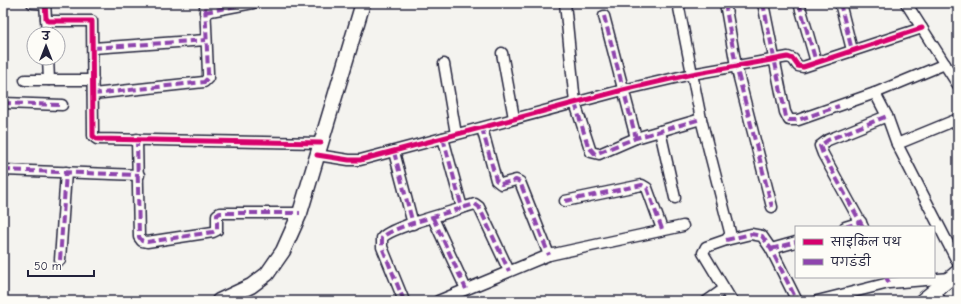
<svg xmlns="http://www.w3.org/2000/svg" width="961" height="304" viewBox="0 0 961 304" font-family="'Comic Neue','Playpen Sans Deva',sans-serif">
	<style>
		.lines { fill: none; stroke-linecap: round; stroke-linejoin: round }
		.street-casing { stroke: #22223b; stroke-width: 13 }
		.secondary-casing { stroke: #22223b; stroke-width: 17 }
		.street { stroke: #fdfcf7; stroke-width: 10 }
		.secondary { stroke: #fdfcf7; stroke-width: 14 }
		.quiet { stroke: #8e44ad; stroke-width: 4; stroke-dasharray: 8 4; stroke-linecap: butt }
		.cycleway-casing { stroke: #fdfcf7; stroke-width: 8 }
		.cycleway { stroke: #d6006c; stroke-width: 5 }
	</style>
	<rect width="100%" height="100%" fill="#f4f3ef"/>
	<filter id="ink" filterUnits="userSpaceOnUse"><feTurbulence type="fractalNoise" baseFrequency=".025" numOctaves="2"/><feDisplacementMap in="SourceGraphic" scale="8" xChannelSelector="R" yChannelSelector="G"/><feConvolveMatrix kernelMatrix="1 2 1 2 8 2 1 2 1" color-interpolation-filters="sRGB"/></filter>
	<g filter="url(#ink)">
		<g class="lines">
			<defs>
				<g id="street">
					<path d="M32 3 45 4"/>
					<path d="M45 3 46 18 48 21H92L93 133V136L97 139 321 143"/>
					<path d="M565 3 575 103 591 152 599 154 636 138 701 119"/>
					<path d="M678 3 701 119 730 232V235L726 240 706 247 703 253 732 301"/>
					<path d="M725 3 736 66 772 207"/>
					<path d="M763 3 785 112 789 120H798L875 93 945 64"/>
					<path d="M799 3 816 62"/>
					<path d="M840 3 852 50"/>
					<path d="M906 3 958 85"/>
					<path d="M205 12 253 3"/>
					<path d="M604 16 636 138"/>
					<path d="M46 19 47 34"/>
					<path d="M93 48 206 40"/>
					<path d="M502 53 514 118"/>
					<path d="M48 58 49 80"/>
					<path d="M444 64 456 134"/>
					<path d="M25 80H93"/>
					<path d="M875 93 887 116 897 144 958 263"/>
					<path d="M93 94 204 82 208 78V73L205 3"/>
					<path d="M3 103 62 105"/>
					<path d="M482 128 496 180 501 184 516 180 520 182 549 255"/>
					<path d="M660 131 675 198"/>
					<path d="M443 138 461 204 465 207 475 204 479 207 509 271"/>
					<path d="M137 139 139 237 142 241 147 242 213 232 217 230V215L220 213H300"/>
					<path d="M897 144 958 119"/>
					<path d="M394 152 413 224"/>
					<path d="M317 155 349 160H360L623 90 692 74 788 57 793 59 798 66 803 67 922 28"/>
					<path d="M3 170 139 175"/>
					<path d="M565 201 642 185 647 188 662 229"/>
					<path d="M433 218 466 289"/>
					<path d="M845 227 861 222"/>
					<path d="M863 227 823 154 820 146 828 140 887 116"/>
					<path d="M726 240 751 234 762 236 771 249 797 301"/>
					<path d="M771 249 796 242"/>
					<path d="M60 260 66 172"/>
					<path d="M936 291 940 301"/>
					<path d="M404 301 382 247V238C390 227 449 213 465 207"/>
					<path d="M438 301 549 255 683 226"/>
					<path d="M707 301 724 289"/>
					<path d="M817 301 889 283 950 278"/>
				</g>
				<g id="secondary">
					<path d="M219 301 251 286 267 274 283 251 300 213 363 3"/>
					<path d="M922 301 958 272"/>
				</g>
			</defs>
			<use href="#street" class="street-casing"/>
			<use href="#secondary" class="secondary-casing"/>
			<use href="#street" class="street"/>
			<use href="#secondary" class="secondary"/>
			<g class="quiet">
				<path d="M32 3 45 4"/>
				<path d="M725 3 736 66 772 207"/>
				<path d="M763 3 786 117 789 120H798L839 106"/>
				<path d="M799 3 816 62"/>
				<path d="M840 3 852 50"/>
				<path d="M205 12 253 3"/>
				<path d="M604 16 636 138"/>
				<path d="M93 48 206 40"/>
				<path d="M93 94 204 82 208 78V73L205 3"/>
				<path d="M3 103 62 105"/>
				<path d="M575 103 588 146 595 154 636 138 701 119"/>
				<path d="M482 128 496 180 501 184 516 180 520 182 549 255"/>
				<path d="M443 138 461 204 465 207 475 204 479 207 509 271"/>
				<path d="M137 139 139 237 142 241 147 242 213 232 217 230V215L220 213H300"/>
				<path d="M394 152 413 224"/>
				<path d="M3 170 139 175"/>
				<path d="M565 201 642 185 647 188 662 229"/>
				<path d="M433 218 466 289"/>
				<path d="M845 227 861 222"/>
				<path d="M863 227 823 154 820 146 828 140 887 116"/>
				<path d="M726 240 751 234 762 236 771 249 797 301"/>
				<path d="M771 249 796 242"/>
				<path d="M60 260 66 172"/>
				<path d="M886 277 889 283"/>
				<path d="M404 301 382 247V238C390 227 449 213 465 207"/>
			</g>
			<defs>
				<g id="cycleway">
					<path d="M45 3 46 18 48 21H92L93 133V136L97 139 321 143"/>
					<path d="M317 155 349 160H360L623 90 692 74 788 57 793 59 798 66 803 67 922 28"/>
				</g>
			</defs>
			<use href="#cycleway" class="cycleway-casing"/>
			<use href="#cycleway" class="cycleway"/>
		</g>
	</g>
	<rect width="961" height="304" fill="none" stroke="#fdfcf7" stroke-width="16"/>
	<rect x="8" y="8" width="945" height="288" fill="none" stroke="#22223b" stroke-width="1.5" filter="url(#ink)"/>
	<rect x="795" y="226" width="140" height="52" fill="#fdfcf7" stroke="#a5a5ac"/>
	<rect x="803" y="239" width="20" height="6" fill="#d6006c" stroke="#a5a5ac"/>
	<text x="831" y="246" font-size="12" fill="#22223b">साइकिल पथ</text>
	<rect x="803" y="259" width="20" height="6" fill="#8e44ad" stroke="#a5a5ac"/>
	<text x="831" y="266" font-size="12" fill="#22223b">पगडंडी</text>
	<g transform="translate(46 46)"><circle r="19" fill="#fdfcf7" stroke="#a5a5ac"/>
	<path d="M0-3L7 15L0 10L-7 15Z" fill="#22223b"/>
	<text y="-6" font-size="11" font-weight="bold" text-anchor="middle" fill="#22223b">उ</text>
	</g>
	<path d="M28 270v6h66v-6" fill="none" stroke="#22223b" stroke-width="2"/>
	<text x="34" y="270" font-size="12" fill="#22223b" stroke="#fdfcf7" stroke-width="3" paint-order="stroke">50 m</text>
</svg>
